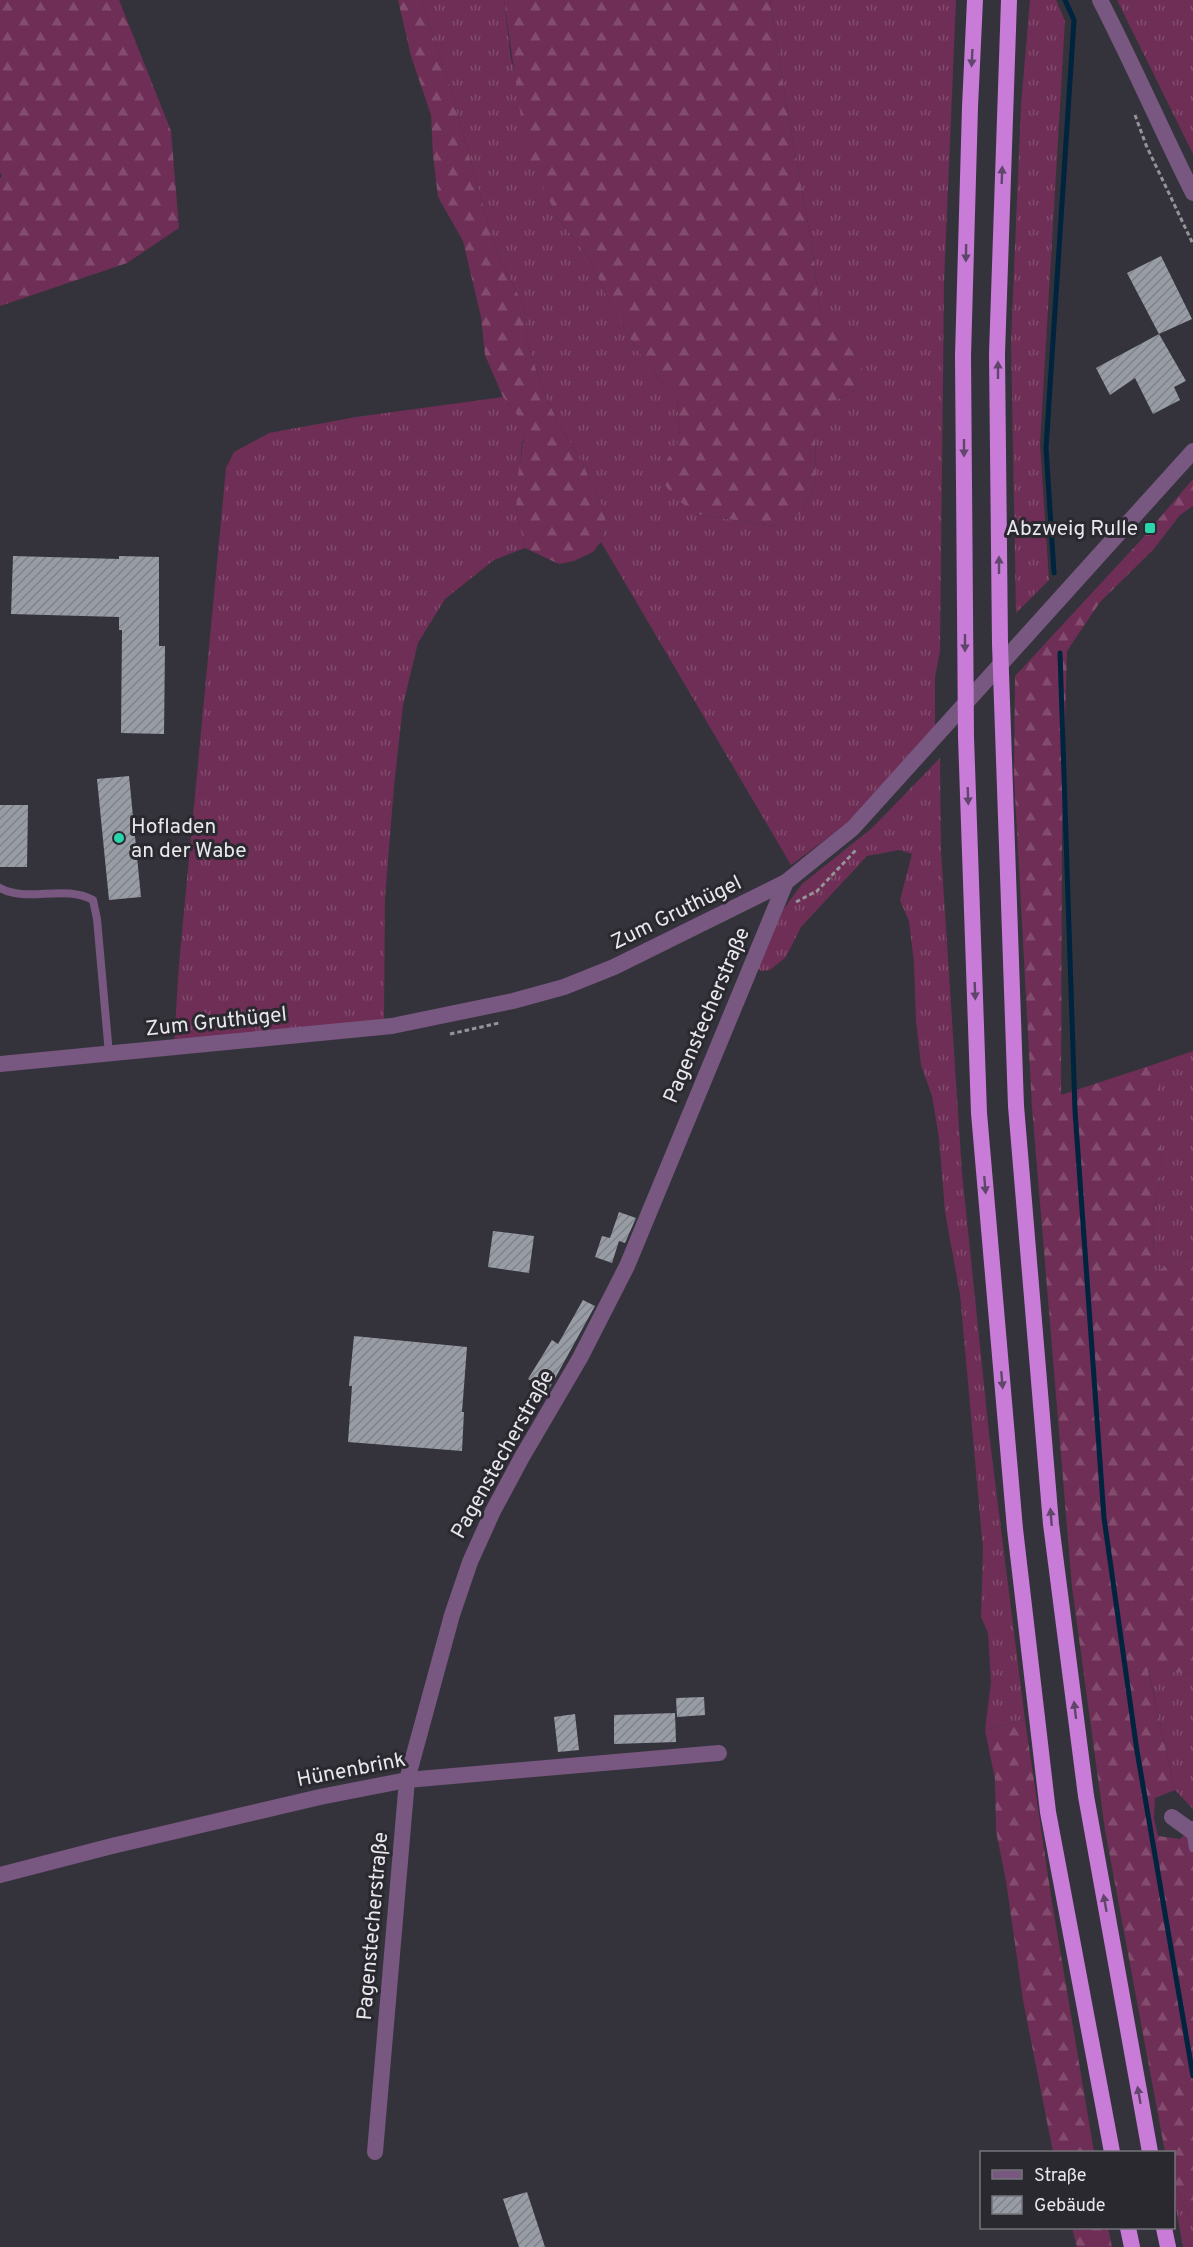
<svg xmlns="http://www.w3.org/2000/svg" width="1193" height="2247" viewBox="0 0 1193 2247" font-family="Overpass,sans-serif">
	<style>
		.grass { fill: url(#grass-tufts) }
		.forest { fill: url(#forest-firs) }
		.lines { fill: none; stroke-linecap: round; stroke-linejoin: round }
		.stream { stroke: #00233e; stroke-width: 5 }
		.building { fill: url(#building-hatch) }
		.path { stroke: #95949b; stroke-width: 3; stroke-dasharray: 4.5 3; stroke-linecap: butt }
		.service { stroke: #785780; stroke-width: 8 }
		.minor { stroke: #785780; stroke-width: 16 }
		.tertiary { stroke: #785780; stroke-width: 16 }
		.trunk { stroke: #c87cd8; stroke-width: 16 }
		.oneway { fill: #61466b }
		.poi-dot { fill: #2ad5ac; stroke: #2a2930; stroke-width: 2 }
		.labels { text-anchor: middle; stroke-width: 6; stroke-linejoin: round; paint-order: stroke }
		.poi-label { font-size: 21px; fill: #e8e7ec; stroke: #2a2930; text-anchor: end }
		.street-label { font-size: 21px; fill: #e8e7ec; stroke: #2a2930 }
	</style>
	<defs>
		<pattern id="grass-tufts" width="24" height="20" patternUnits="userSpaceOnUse" patternTransform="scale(1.5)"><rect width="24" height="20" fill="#6e2e55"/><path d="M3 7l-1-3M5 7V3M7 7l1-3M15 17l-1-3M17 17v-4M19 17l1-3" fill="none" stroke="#834c6e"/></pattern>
		<pattern id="forest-firs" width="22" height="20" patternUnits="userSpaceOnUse" patternTransform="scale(1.5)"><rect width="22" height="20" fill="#6e2e55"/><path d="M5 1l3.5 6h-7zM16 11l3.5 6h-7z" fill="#834c6e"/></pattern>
		<pattern id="building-hatch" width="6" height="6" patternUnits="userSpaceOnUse" patternTransform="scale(1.5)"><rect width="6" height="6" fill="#989ca5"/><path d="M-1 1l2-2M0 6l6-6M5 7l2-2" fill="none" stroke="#7f8289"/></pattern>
	</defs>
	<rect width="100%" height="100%" fill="#34333b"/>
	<g class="grass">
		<path d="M420 0H504L511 59 558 218 589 258 609 301 634 345 660 381 677 399 680 438 696 514 773 526 800 514 816 484 815 423 834 401 858 389 851 331 821 321 812 245 788 114 770 0H956L944 283 940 651 935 677V732L845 825 791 865 601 542 606 515 582 462 562 430 541 387 527 339 524 306 497 254 445 70Z"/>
		<path d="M1030 0H1056L1065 21 1040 444 1049 580 1016 613 1011 342 1021 105Z"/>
		<path d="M1117 0H1193V154Z"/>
		<path d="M503 397 527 426 522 445 516 509 525 548 494 560 445 599 418 643 403 705 394 786 385 898 384 1019 174 1043 179 964 226 468 234 452 269 433 356 417Z"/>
		<path d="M940 758 941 851 962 1173 989 1433 1025 1720 985 1730 991 1682 988 1633 981 1617 983 1549 960 1294 945 1212 939 1138 932 1096 921 1065 916 1021 914 963 909 921 900 900 912 854 899 850 867 856 801 927 786 957 770 970 761 971 757 967 777 918 802 884 872 828Z"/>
		<path d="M1193 1051V1257L1180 1259 1135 1283 1154 1253 1153 1219 1162 1163 1158 1105V1063Z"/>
		<path d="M1148 1669 1193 1674V1809L1175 1790Z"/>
		<path d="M1174 2186 1193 2223V2247H1183L1174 2197Z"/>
	</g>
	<g class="forest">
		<path d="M0 0H119L171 131 179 228 127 263 0 306V178L2 176 0 173Z"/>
		<path d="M398 0H420L445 70 497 254 524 306 527 339 541 387 562 430 582 462 606 515 601 542 593 552 574 561 559 564 525 548 516 510 518 475 526 426 503 397 485 355 481 317 463 241 438 197 433 155 431 115 411 56Z"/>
		<path d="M504 0H770L788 114 812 245 821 321 851 330 865 354 858 389 834 401 815 423 816 484 800 514 773 526 696 514 674 497 658 475 680 438 677 399 660 381 634 345 609 301 589 258 558 218 526 153Z"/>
		<path d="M1193 479V506L1180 515 1153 550 1100 602 1067 651 1062 826 1061 1095 1158 1063 1162 1163 1153 1219 1154 1253 1136 1282 1180 1259 1193 1257V1674L1148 1670 1175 1790 1155 1798 1154 1819 1158 1836 1180 1839 1190 1830 1193 1829V2223L1174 2186V2152H1165L1105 1830 1072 1587 1032 1107 1014 777 1015 676 1140 541Z"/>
		<path d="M1025 1720 1051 1896 1094 2152H1053L1023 2000 1006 1881 996 1831 995 1779 985 1730Z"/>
		<path d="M1072 2228H1108L1112 2247H1077Z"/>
	</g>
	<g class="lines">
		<g class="stream">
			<path d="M1054 573 1046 448 1074 20 1065 0"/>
			<path d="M1060 653 1075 1111 1104 1518 1137 1751 1193 2076"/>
		</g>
	</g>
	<g class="building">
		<path d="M1161 256 1192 319 1159 334 1127 273Z"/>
		<path d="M1159 334 1186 381 1174 387 1180 400 1153 414 1135 378 1110 395 1096 368Z"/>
		<path d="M13 556 119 559V556L159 557V646H165L164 734 121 733 122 630H119V617L11 614Z"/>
		<path d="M129 776 141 897 109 900 97 779Z"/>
		<path d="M0 805H28L27 867H0Z"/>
		<path d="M619 1212 636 1218 625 1243 619 1241 612 1263 595 1257 602 1236 610 1238Z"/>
		<path d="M493 1231 534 1236 529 1273 488 1267Z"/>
		<path d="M583 1300 595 1306 548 1391 528 1379 552 1340 558 1344Z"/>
		<path d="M354 1336 467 1347 462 1412H464L462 1451 348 1442 352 1386H349Z"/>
		<path d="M704 1697 705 1715 677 1717 676 1698Z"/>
		<path d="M675 1713 676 1742 614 1744V1715Z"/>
		<path d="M575 1714 579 1750 558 1752 554 1717Z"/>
		<path d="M527 2192 545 2247H519L503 2199Z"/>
	</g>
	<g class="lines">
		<g class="path">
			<path d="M1135 115 1146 145 1193 244"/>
			<path d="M796 902 817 891 856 850"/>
			<path d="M450 1034 499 1023"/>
		</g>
		<g class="service">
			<path d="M0 888C27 903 64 884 93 900L97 919 109 1054"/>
			<path d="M1190 1830 1193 1848"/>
		</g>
		<g class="minor">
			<path d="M1172 1817 1190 1830 1193 1829"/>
			<path d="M0 1875 112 1846 320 1797 407 1780 719 1753"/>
			<path d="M375 2152 407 1780 452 1615 470 1562 493 1511 522 1457 580 1358 627 1266 786 882"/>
		</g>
		<g class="tertiary">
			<path d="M1100 0C1133 64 1161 129 1193 193"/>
			<path d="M0 1064 392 1026 513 1001 564 987 614 967 786 882 853 828 1193 451"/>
		</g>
		<g class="trunk">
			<path d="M975 0 970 107 963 356 966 737 979 1113 1015 1529 1048 1812 1112 2152"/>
			<path d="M1009 0 997 354 1000 644 1016 1106 1051 1524 1086 1796 1150 2152"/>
			<path d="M1128 2228 1132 2247"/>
			<path d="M1164 2228 1168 2247"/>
		</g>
	</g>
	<defs><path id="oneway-solid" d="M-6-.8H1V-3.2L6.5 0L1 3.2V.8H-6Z" transform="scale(1.5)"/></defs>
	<g class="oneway">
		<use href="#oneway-solid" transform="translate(972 58) rotate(93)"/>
		<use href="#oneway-solid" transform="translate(1002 175) rotate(-88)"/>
		<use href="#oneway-solid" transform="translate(966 253) rotate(91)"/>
		<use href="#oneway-solid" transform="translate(998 370) rotate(-90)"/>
		<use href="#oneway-solid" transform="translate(964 448) rotate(90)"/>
		<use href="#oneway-solid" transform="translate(999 565) rotate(-90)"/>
		<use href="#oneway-solid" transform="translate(965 643) rotate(90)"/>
		<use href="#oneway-solid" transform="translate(968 796) rotate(88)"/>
		<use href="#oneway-solid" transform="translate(975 991) rotate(88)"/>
		<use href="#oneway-solid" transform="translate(985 1185) rotate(85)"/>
		<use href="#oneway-solid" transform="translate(1002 1380) rotate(85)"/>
		<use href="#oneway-solid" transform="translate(1051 1517) rotate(-95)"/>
		<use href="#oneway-solid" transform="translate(1075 1710) rotate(-97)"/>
		<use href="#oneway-solid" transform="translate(1105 1903) rotate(-100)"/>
		<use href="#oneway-solid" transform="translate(1139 2095) rotate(-100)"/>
	</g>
	<g class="poi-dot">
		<rect x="1144" y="522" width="12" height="12" rx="3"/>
		<circle cx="119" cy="838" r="6"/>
	</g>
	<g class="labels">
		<g class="poi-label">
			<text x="1138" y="535">Abzweig Rulle</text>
			<text x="131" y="833" text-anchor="start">Hofladen<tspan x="131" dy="24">an der Wabe</tspan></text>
		</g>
		<g class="street-label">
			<text transform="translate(676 912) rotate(-26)" y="7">Zum Gruthügel</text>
			<text transform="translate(706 1015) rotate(-67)" y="7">Pagenstecherstraße</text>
			<text transform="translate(216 1021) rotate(-6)" y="7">Zum Gruthügel</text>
			<text transform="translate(502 1454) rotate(-61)" y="7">Pagenstecherstraße</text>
			<text transform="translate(351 1769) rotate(-11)" y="7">Hünenbrink</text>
			<text transform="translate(372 1926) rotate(-85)" y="7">Pagenstecherstraße</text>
		</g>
	</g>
	<rect x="980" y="2151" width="195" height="78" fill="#2a2930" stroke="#76757b" stroke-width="1.5"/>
	<rect x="992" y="2170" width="30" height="9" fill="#785780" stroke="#76757b" stroke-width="1.5"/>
	<text x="1034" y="2181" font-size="18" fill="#e8e7ec">Straße</text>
	<rect x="992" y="2196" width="30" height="18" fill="url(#building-hatch)" stroke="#76757b" stroke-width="1.5"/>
	<text x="1034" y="2211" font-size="18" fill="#e8e7ec">Gebäude</text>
</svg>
